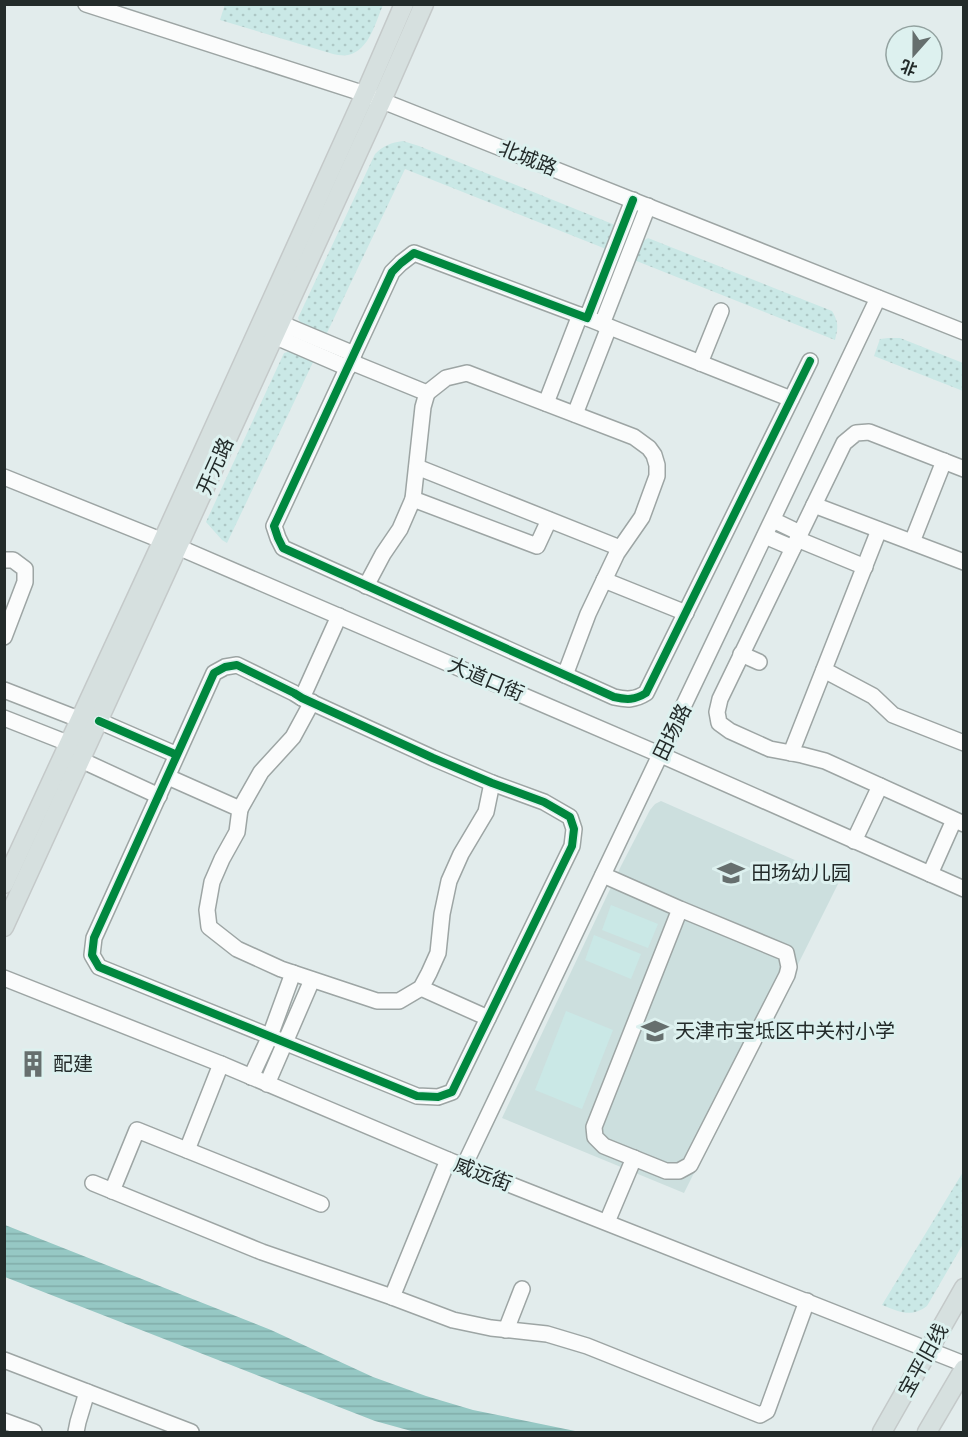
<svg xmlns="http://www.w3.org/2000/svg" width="968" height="1437" viewBox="0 0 968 1437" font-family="'Space Grotesk','Noto Sans SC',sans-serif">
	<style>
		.built { fill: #ccdfde }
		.grass { fill: #cae8e6 }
		.park { fill: url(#park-dots) }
		.water { fill: url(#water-rules) }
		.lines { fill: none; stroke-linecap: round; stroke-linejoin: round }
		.minor-casing { stroke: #9da5a4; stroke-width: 18 }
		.major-casing { stroke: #c4c9c9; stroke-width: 21 }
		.minor { stroke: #fbfcfc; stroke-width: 15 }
		.major { stroke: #d6e0df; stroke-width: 18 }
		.cycleway-casing { stroke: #ddf1ef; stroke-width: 11 }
		.cycleway { stroke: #00873e; stroke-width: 8 }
		.labels { text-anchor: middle; stroke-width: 6; stroke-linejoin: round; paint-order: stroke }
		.street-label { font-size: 20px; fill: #232b2a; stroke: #ddf1ef }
		.poi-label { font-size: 20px; fill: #232b2a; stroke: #ddf1ef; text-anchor: start }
	</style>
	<defs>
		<pattern id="park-dots" width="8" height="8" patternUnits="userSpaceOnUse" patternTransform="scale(1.5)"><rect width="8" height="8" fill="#cae8e6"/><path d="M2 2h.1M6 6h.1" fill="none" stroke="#adc7c5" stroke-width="1.8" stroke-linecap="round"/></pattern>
		<pattern id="water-rules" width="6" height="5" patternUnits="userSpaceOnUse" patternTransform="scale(1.5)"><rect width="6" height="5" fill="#96c8c4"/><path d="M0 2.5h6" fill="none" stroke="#81aca9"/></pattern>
	</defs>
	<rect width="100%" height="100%" fill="#e2ecec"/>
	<path class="built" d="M661 801 840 880 684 1193 502 1118 621 866 650 810 655 804Z"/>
	<g class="grass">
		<path d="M611 905 658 924 648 948 602 930Z"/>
		<path d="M594 935 641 954 631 979 585 960Z"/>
		<path d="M566 1011 613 1030 582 1109 535 1090Z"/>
	</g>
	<g class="park">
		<path d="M225 4H383V5C376 21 369 51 348 55 344 56 337 55 333 54L220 20Z"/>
		<path d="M403 141 419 146 615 225 606 249 405 169 326 335 301 324 298 318 375 154C384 145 391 143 403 141Z"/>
		<path d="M648 238 832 311C839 323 838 327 835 340L634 260 643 241Z"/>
		<path d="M888 338H900L963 363V391L874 356 880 339Z"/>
		<path d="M291 351 315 358 227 543 222 540 206 522 284 353Z"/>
		<path d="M963 1172V1244L927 1306C911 1318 900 1312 882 1305Z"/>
	</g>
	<path class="water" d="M5 1225 271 1330 373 1377 426 1396 473 1410 580 1432H415L375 1421 5 1277Z"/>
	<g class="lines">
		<defs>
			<g id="minor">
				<path d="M86 4 365 94 964 332"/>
				<path d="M633 200 587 318 414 253 401 263 392 272 274 526 278 538 283 548 614 697C627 700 635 700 646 693L810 361"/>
				<path d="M587 318 791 399"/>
				<path d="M280 323 354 354"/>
				<path d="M602 324 648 206"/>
				<path d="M274 336 348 368"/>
				<path d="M351 362 427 393 446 378 467 373 634 437 649 448 654 455 657 465V476L642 517 617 553 588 614 565 675"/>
				<path d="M700 363 721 311"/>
				<path d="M546 403 580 315"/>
				<path d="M575 414 609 327"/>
				<path d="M417 467 620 548"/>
				<path d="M964 469 869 432 856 433 844 443 720 699 717 712 719 723 730 731 770 749 802 755 825 761 964 824"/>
				<path d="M4 477 178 547 661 755 964 889"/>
				<path d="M413 499 537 546 549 520"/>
				<path d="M814 505 964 562"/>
				<path d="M773 520 800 533"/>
				<path d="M765 536 793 548"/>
				<path d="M797 539 865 567"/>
				<path d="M912 542 944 461"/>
				<path d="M4 560H13L25 569V582L4 637"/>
				<path d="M604 580 686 613"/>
				<path d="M366 586 383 554 400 529 413 499 423 407 427 393"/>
				<path d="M741 654 759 662"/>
				<path d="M824 670 873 696 893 715 964 743"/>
				<path d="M4 690 81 720"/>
				<path d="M302 698 339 616"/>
				<path d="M4 718 70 744"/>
				<path d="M99 721 177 755 214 673 225 667 237 665 294 693 302 698 433 758 492 783 544 802 570 817 574 829 572 846 452 1092 438 1097 417 1096 99 967 92 955 94 938 177 755"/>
				<path d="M791 753 879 530"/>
				<path d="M81 760 159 796"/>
				<path d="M168 777 240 809 237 832 222 859 212 882 207 910 209 927 237 949 281 969 377 1001H399L421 988 429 973 438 953 442 914 449 881 461 854 486 812 492 783"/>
				<path d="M240 809 261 772 293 737 312 702"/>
				<path d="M854 841 880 786"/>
				<path d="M930 874 954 820"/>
				<path d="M603 875 680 909 594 1127 595 1137 604 1146 666 1171H679L690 1165 787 975 789 967 786 953 680 909"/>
				<path d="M4 978 221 1064 448 1160 964 1364"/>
				<path d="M421 988 488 1018"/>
				<path d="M251 1077 270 1036 293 973"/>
				<path d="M267 1084 312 980"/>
				<path d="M187 1150 221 1064"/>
				<path d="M464 1166 878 298"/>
				<path d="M93 1183 262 1252 392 1297 453 1320 491 1328 547 1334 587 1346 760 1415 767 1411 807 1301"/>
				<path d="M112 1191 137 1130 321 1204"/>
				<path d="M607 1222 634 1158"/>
				<path d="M392 1297 448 1160"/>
				<path d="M506 1330 522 1289"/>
				<path d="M4 1360 191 1432"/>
				<path d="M4 1421 34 1432"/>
				<path d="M76 1432 78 1422 87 1392"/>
			</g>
			<g id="major">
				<path d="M4 884 163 540 365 94 404 4"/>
				<path d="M4 927 382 100 424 4"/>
				<path d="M882 1432 964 1288"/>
				<path d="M927 1432 964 1369"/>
			</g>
		</defs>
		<use href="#minor" class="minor-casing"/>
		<use href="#major" class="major-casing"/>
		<use href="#minor" class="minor"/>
		<use href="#major" class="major"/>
		<defs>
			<g id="cycleway">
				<path d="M633 200 587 318 414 253 401 263 392 272 274 526 278 538 283 548 614 697C627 700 635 700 646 693L810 361"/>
				<path d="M99 721 177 755 214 673 225 667 237 665 294 693 302 698 433 758 492 783 544 802 570 817 574 829 572 846 452 1092 438 1097 417 1096 99 967 92 955 94 938 177 755"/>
			</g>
		</defs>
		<use href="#cycleway" class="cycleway-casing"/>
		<use href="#cycleway" class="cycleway"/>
	</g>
	<defs>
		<symbol id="school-bare" viewBox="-9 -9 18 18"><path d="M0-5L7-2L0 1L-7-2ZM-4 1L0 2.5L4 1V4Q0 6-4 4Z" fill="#666f6e" stroke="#ddf1ef" stroke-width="2.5" paint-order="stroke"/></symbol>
		<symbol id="building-bare" viewBox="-9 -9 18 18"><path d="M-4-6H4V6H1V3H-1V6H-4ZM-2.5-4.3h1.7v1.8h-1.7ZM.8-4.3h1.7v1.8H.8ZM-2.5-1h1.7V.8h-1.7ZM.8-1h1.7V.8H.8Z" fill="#666f6e" stroke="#ddf1ef" stroke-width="2.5" paint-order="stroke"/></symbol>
	</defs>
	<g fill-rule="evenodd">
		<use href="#school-bare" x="712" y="854" width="38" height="38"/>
		<use href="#school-bare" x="636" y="1012" width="38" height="38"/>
		<use href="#building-bare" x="14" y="1045" width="38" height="38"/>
	</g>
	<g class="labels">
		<g class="street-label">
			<text transform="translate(528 158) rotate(22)" y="7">北城路</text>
			<text transform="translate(215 466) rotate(-66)" y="7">开元路</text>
			<text transform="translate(486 679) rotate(23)" y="7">大道口街</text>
			<text transform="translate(672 732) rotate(-64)" y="7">田场路</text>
			<text transform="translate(483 1174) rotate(21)" y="7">威远街</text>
			<text transform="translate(923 1360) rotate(-61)" y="7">宝平旧线</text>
		</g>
		<g class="poi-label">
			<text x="751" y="880">田场幼儿园</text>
			<text x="675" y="1038">天津市宝坻区中关村小学</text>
			<text x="53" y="1071">配建</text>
		</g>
	</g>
	<rect width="968" height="1437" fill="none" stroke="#232b2a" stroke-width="12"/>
	<g transform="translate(914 54) rotate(201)"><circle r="28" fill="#ddf1ef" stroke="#93a2a0" stroke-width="1.5"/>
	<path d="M0-4.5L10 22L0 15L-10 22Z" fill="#666f6e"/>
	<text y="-9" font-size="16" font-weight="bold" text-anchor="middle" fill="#232b2a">北</text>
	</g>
</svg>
